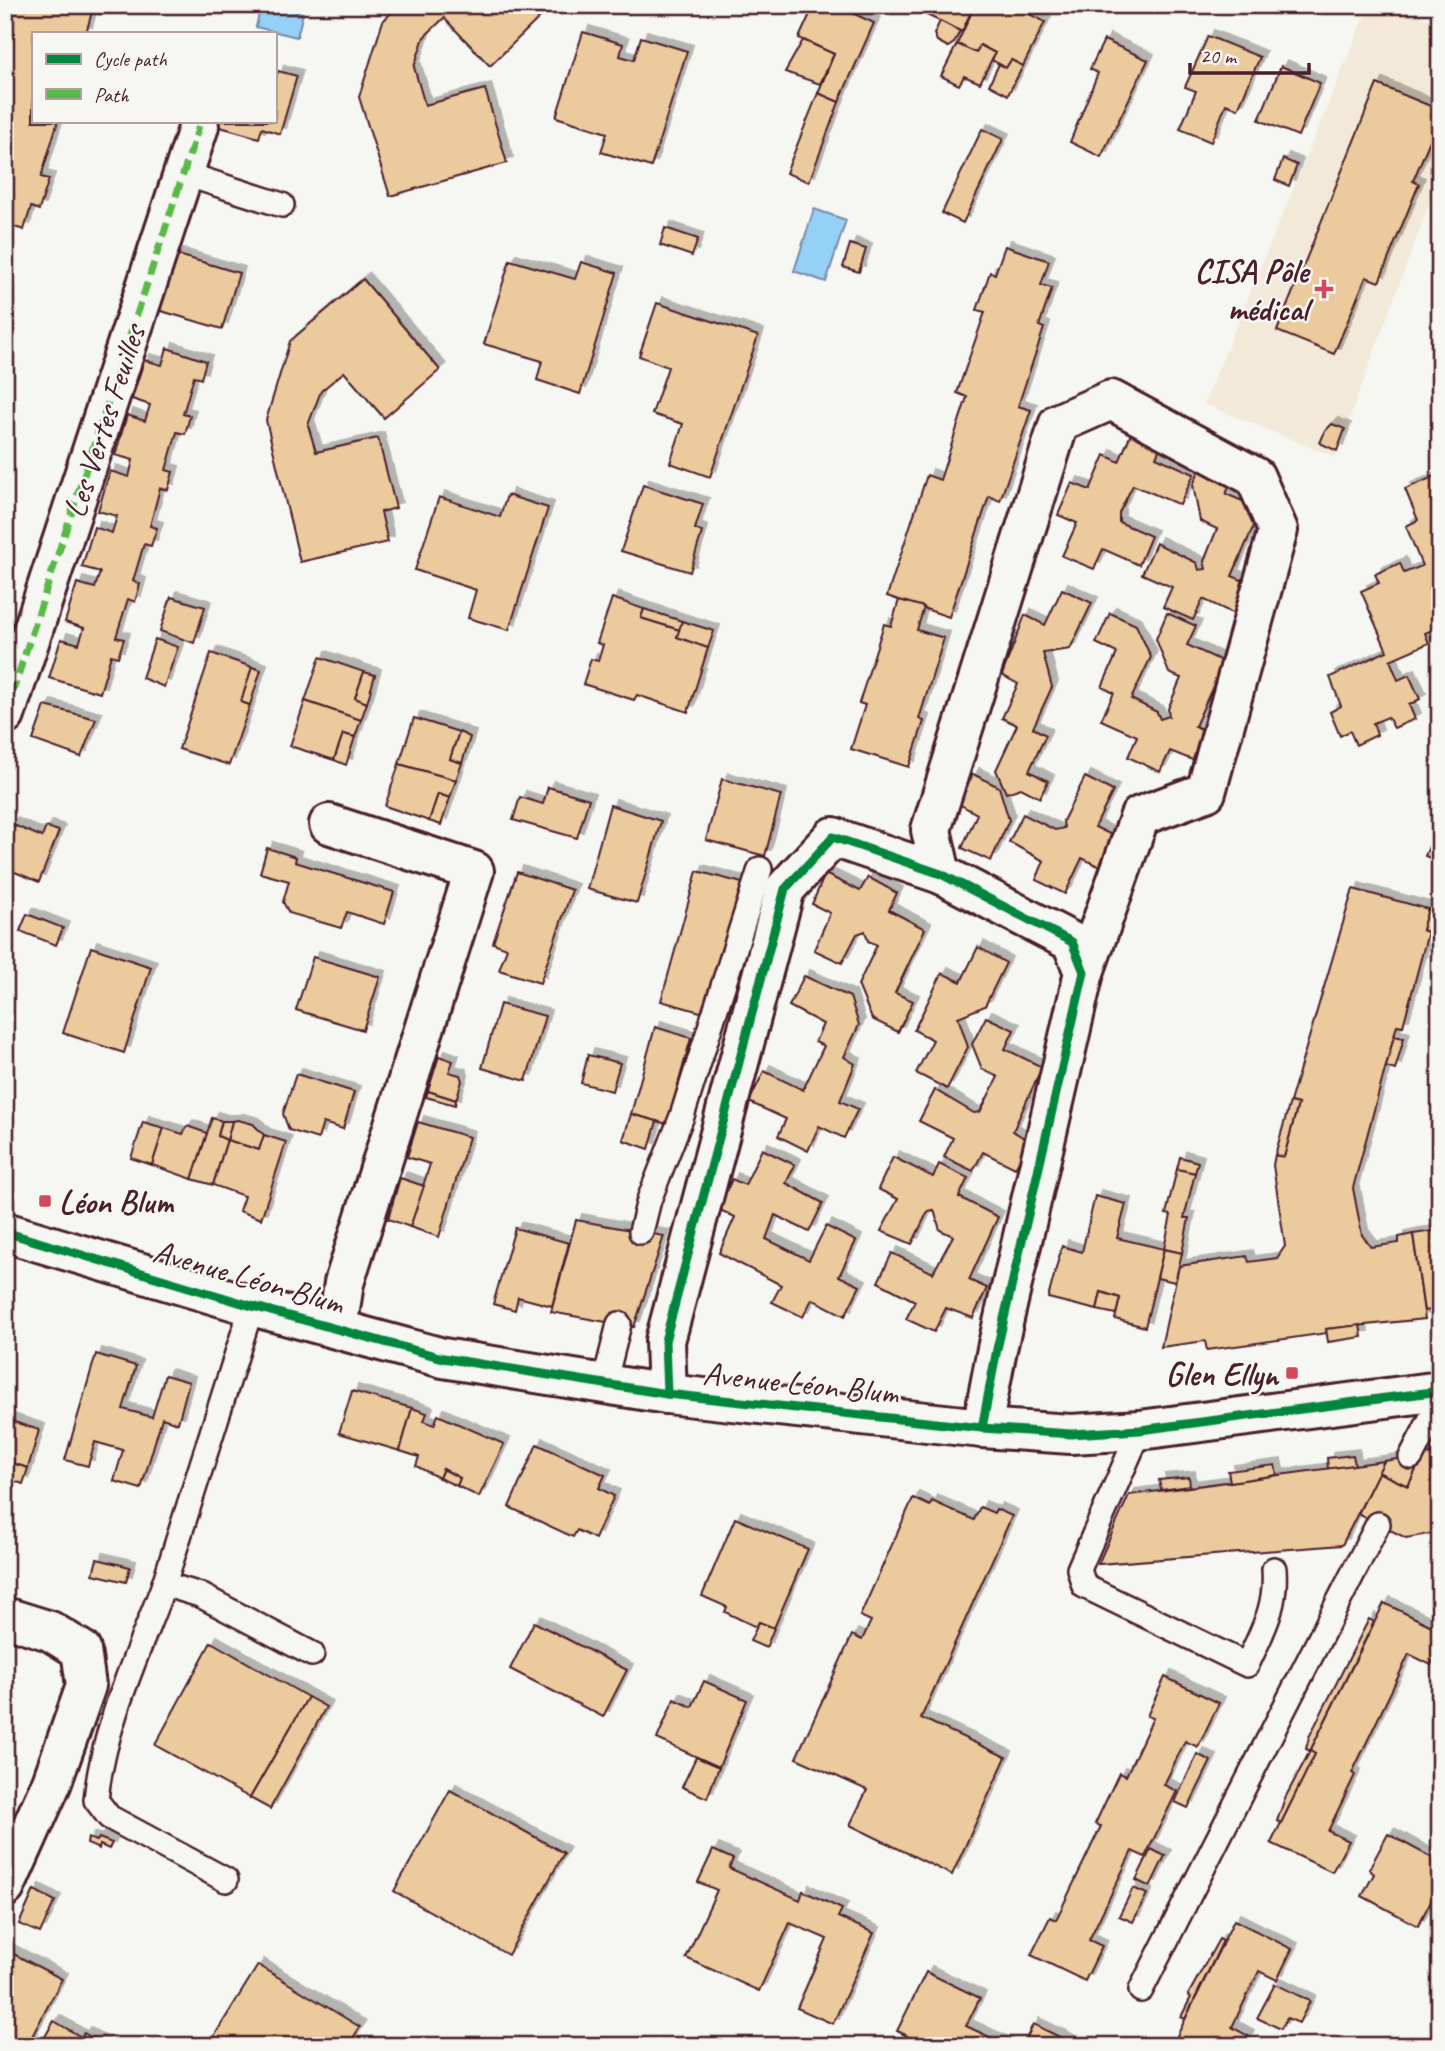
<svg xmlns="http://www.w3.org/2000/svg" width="1445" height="2051" viewBox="0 0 1445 2051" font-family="Caveat,sans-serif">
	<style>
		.built { fill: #f3e9d8 }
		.water { fill: #95d1f6; stroke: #778aa5; stroke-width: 2 }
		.building { fill: #ebca9d; stroke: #4a1f2b; stroke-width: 2; filter: url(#shadow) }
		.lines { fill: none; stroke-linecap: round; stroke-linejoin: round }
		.service-casing { stroke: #4a1f2b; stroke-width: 28 }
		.minor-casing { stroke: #4a1f2b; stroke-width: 44 }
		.tertiary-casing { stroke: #4a1f2b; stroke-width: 44 }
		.service { stroke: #f6f6f2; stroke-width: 23 }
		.minor { stroke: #f6f6f2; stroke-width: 38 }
		.tertiary { stroke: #f6f6f2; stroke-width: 38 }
		.quiet { stroke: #58b947; stroke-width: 7; stroke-dasharray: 14 7; stroke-linecap: butt }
		.cycleway-casing { stroke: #f6f6f2; stroke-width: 13 }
		.cycleway { stroke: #00873e; stroke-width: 9 }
		.poi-dot { fill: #d1495b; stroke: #f6f6f2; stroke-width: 2.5 }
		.labels { text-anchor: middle; stroke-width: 5; stroke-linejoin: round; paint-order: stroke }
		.poi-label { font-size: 33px; font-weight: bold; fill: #4a1f2b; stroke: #f6f6f2; text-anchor: end }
		.street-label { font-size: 33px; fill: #4a1f2b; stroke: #f6f6f2 }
	</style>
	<defs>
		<filter id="shadow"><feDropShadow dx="6" dy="-6" stdDeviation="0" flood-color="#0004"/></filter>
	</defs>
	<rect width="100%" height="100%" fill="#f6f6f2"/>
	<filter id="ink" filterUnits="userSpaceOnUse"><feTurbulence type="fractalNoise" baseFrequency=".0143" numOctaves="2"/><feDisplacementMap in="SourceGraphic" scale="14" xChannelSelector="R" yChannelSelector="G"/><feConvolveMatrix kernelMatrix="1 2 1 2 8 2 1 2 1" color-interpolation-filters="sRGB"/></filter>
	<g filter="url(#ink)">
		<path class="built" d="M1369 5H1389L1440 24V175L1335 457 1204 404Z"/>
		<g class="water">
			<path d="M261 5 303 13 297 37 256 27Z"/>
			<path d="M814 209 846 220 826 282 794 271Z"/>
		</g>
		<g class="building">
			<path d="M17 5H103L100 14 92 12 86 33H33V121H58L41 177 49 179 39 210 31 207 24 230 5 224V43Z"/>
			<path d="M399 5H531L541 16 490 66 444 18 424 37 414 67 425 105 485 89 507 163 390 196 359 97 383 21Z"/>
			<path d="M814 5H835L874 23 839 102 818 93 834 54 799 38Z"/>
			<path d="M906 5H974L962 32Z"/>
			<path d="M975 5H1012L1045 22 1023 66 1011 60 1006 68 992 60 995 53 980 45 976 53 957 44Z"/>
			<path d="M940 21 960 31 954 43 948 47 937 41 934 34Z"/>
			<path d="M583 32 623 44 620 56 634 60 641 37 687 51 651 167 601 152 607 133 556 117Z"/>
			<path d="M1208 36 1260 57 1238 109 1226 104 1211 142 1180 129 1196 91 1185 87Z"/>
			<path d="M803 40 834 54 820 84 785 72Z"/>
			<path d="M1104 40 1148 60 1101 157 1070 142 1098 73 1090 69Z"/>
			<path d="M957 44 976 53 980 45 995 53 980 83 964 76 959 85 941 76Z"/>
			<path d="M1011 60 1023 66 1008 95 989 85 999 64 1006 68Z"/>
			<path d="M1281 66 1320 83 1298 136 1259 120Z"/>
			<path d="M278 71 297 76 280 134 262 128 259 138 199 121H275V81Z"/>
			<path d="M1377 84 1440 110V116L1413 181 1419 184 1379 282 1366 277 1334 354 1277 331Z"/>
			<path d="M818 93 839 102 809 182 786 173Z"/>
			<path d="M982 129 1003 139 963 223 942 213Z"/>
			<path d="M1283 159 1297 165 1289 186 1275 180Z"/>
			<path d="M665 228 698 239 692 256 660 245Z"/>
			<path d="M850 244 866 249 859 272 843 267Z"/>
			<path d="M1005 246 1049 261 1041 285 1052 288 1039 326 1044 328 1018 406 1031 410 1000 501 989 496 949 617 887 596 927 475 940 480 967 397 957 393 985 312 977 310 990 272 995 274Z"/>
			<path d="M175 254 239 273 222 329 158 310Z"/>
			<path d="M510 260 575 279 581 262 617 273 580 394 537 380 542 361 484 344Z"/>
			<path d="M363 279 440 370 384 418 344 372 321 391 308 425 316 452 378 438 396 508 381 512 388 542 300 562 266 420 290 341Z"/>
			<path d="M657 303 758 336 710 477 670 463 683 424 652 414 668 367 639 356Z"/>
			<path d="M167 348 206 361 201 379 194 376 183 414 190 416 185 434 177 432 166 470 173 472 168 490 160 488 150 526 157 528 151 546 144 544 133 581 140 584 135 602 128 599 116 637 124 639 118 657 111 655 100 693 49 678 61 639 79 644 84 628 65 622 77 583 95 588 100 572 82 567 94 527 112 533 117 516 98 511 110 471 129 477 133 460 115 455 127 415 145 421 150 405 132 399 144 360 162 365Z"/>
			<path d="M1135 424 1164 438 1156 457 1194 474 1180 505 1133 485 1119 513V522L1151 536 1139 565 1103 549 1094 569 1062 556 1077 523 1058 515 1072 483 1090 490 1105 455 1119 462Z"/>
			<path d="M1332 424 1345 429 1337 451 1320 443 1325 431Z"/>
			<path d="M1204 459 1235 473 1226 494 1261 509 1232 576 1249 583 1234 614 1203 599 1193 620 1163 607 1172 587 1142 574 1156 543 1197 563 1199 570 1206 569 1204 561 1217 529 1200 521 1193 485Z"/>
			<path d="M1440 474V559L1432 563 1440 584 1429 588 1435 602 1440 600V627L1425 633 1429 643 1390 660 1398 680 1409 675 1420 699 1409 705 1415 719 1394 728 1388 717 1373 723 1377 735 1356 745 1350 731 1340 736 1330 712 1341 706 1330 677 1387 651 1361 591 1379 583 1375 574 1400 563 1404 573 1422 566 1406 526 1418 520 1405 489Z"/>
			<path d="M643 485 703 504 695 529 702 532 690 572 621 551Z"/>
			<path d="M507 495 548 508 509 630 468 618 476 590 415 570 439 497 500 517Z"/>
			<path d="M1062 589 1092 603 1070 649 1043 653 1052 687 1033 728 1046 735 1029 771 1048 781 1040 798 1021 788 1006 793 996 770 1017 725 1002 718 1018 684 1002 675 1025 615 1045 625Z"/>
			<path d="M171 597 205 607 194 643 160 631Z"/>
			<path d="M612 598 644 609 641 618 680 630 677 637 708 648 688 712 637 695 634 700 583 684 591 659 598 661 603 645 597 643Z"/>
			<path d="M899 600 924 607 917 630 944 638 919 719 924 721 909 767 851 749 865 705 859 703 884 624 891 626Z"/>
			<path d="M644 609 682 621 680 630 641 618Z"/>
			<path d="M1110 613 1136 625 1151 657 1131 699 1157 712 1160 719 1169 716 1168 709 1181 678 1169 673 1156 639 1167 613 1196 626 1187 645 1224 662 1195 726 1214 735 1200 763 1170 751 1160 772 1128 757 1137 736 1101 720 1114 693 1102 687 1117 653 1096 643Z"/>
			<path d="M682 621 714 631 708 648 677 637Z"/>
			<path d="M155 639 178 647 164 687 142 678Z"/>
			<path d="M211 653 252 667 241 702 250 705 229 765 179 749Z"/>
			<path d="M320 657 364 672 355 698 367 703 361 720 305 701Z"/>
			<path d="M252 667 261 670 250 705 241 702Z"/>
			<path d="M364 672 375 675 367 703 355 698Z"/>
			<path d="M305 701 361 720 355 737 343 734 334 760 290 746Z"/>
			<path d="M45 706 96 719 81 757 33 740Z"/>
			<path d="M414 718 459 732 450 759 462 763 456 780 399 764Z"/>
			<path d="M459 732 470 737 462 763 450 759Z"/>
			<path d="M343 734 355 737 346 765 334 760Z"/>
			<path d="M399 764 456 780 450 798 438 794 429 821 385 806Z"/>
			<path d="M973 774 999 787 1009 820 991 861 962 848 977 814 959 804Z"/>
			<path d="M1085 777 1113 791 1095 827 1114 836 1100 867 1082 858 1065 894 1036 880 1044 861 1009 842 1023 814 1055 830 1064 828 1063 821Z"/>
			<path d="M722 779 781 795 765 856 706 840Z"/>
			<path d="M548 787 589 799 577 838 513 820 520 797 543 804Z"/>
			<path d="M438 794 450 798 441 825 429 821Z"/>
			<path d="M610 805 661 821 637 903 587 889Z"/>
			<path d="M1440 822V862L1425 856Z"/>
			<path d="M11 824 42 837 46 827 59 831 39 882 5 868V837Z"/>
			<path d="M267 848 296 857 295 862 394 892 384 924 347 912 341 928 289 913 283 902 289 881 260 873Z"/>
			<path d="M697 871 742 883 704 1013 661 1001Z"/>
			<path d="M517 872 572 890 540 983 499 970 507 948 493 943Z"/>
			<path d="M825 874 860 891 868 877 897 893 889 910 925 929 895 993 913 1001 898 1032 872 1019 858 985 877 945 868 941 865 931 857 934 842 963 814 950 830 913 812 904Z"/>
			<path d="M1353 889 1428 909 1422 930 1428 932 1403 1026 1397 1025 1394 1036 1353 1188 1362 1235 1371 1247 1399 1243V1237L1413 1234 1425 1319 1326 1329 1327 1333 1207 1350 1205 1341 1161 1347 1179 1266 1247 1256 1249 1262 1277 1258 1285 1246 1273 1165 1275 1155 1284 1157 1298 1104 1290 1102Z"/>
			<path d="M1428 909 1434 911 1428 932 1422 930Z"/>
			<path d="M27 914 63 928 56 945 20 931Z"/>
			<path d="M91 947 151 967 124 1053 63 1033Z"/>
			<path d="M978 947 1006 963 985 1006 958 1017 968 1047 947 1089 916 1073 933 1040 914 1030 942 973 961 982Z"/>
			<path d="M313 957 380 977 363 1030 296 1010Z"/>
			<path d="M804 976 850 997 859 1025 844 1057 855 1064 840 1101 858 1109 844 1138 819 1126 808 1151 778 1136 786 1119 749 1102 764 1071 803 1090 824 1046 815 1042 823 1024 789 1006Z"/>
			<path d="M500 1004 545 1016 526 1081 482 1068Z"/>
			<path d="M986 1017 1014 1030 1005 1049 1042 1067 1013 1131 1029 1141 1015 1168 983 1152 973 1171 944 1157 953 1138 919 1121 935 1090 974 1113 980 1112 998 1077 982 1069 972 1044Z"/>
			<path d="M655 1027 691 1038 667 1124 631 1114Z"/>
			<path d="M1394 1036 1404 1038 1395 1070 1386 1067Z"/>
			<path d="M588 1055 620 1063 612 1091 581 1083Z"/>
			<path d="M439 1056 453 1061 449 1072 460 1075 462 1081 456 1100 428 1091Z"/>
			<path d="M296 1074 354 1092 343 1129 323 1123 318 1139 289 1130 283 1114Z"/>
			<path d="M428 1091 456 1100 455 1105 426 1097Z"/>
			<path d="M1290 1102 1298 1104 1284 1157 1275 1155Z"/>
			<path d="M631 1114 657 1121 649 1149 623 1140Z"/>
			<path d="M212 1118 222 1121 218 1136 227 1140 213 1185 192 1179Z"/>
			<path d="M238 1120 253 1124 264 1135 259 1150 227 1140 232 1121Z"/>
			<path d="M222 1121H232L227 1140 218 1136Z"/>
			<path d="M143 1122 164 1128 152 1165 131 1158Z"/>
			<path d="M418 1122 469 1137 439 1237 410 1227 430 1164 407 1157Z"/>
			<path d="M187 1126 207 1133 192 1179 152 1165 164 1128 183 1134Z"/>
			<path d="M264 1135 286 1142 261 1219 239 1211 244 1196 213 1185 227 1140 259 1150Z"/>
			<path d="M762 1149 795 1165 786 1183 823 1203 809 1232 775 1215 766 1239 809 1260 826 1226 856 1241 839 1276 860 1286 845 1316 812 1299 803 1317 772 1302 781 1285 719 1253 735 1217 718 1209 732 1179 745 1185Z"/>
			<path d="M893 1157 933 1177 939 1164 968 1178 959 1197 998 1217 969 1280 987 1288 973 1318 946 1308 934 1332 906 1319 915 1301 878 1282 892 1253 933 1273 953 1236 940 1230 934 1210 928 1211 912 1244 881 1231 898 1199 878 1189Z"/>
			<path d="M1180 1157 1198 1162 1195 1173 1177 1169Z"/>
			<path d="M1177 1169 1195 1173 1184 1218H1189L1182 1253 1164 1249 1171 1215 1166 1214Z"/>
			<path d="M400 1178 424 1186 410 1227 388 1219Z"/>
			<path d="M1095 1196 1126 1204 1117 1238 1164 1249 1145 1327 1115 1319 1120 1298 1101 1292 1097 1310 1048 1298 1062 1246 1082 1252Z"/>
			<path d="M576 1220 664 1236 634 1327 551 1312Z"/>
			<path d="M515 1228 569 1243 552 1306 518 1297 515 1310 493 1304Z"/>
			<path d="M1440 1230V1309L1424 1311 1413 1234Z"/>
			<path d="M1164 1249 1182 1253 1175 1282 1157 1278Z"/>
			<path d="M1101 1292 1120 1298 1116 1314 1097 1310Z"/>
			<path d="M1360 1325 1362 1337 1328 1342 1326 1329Z"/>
			<path d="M96 1354 136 1366 123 1409 152 1417 165 1375 189 1382 178 1423 162 1418 141 1489 114 1481 123 1450 95 1442 88 1466 65 1460Z"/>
			<path d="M352 1391 412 1408 400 1451 339 1433Z"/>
			<path d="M412 1408 427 1413 424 1421 434 1425 438 1415 504 1444 479 1497 457 1486 460 1478 443 1469 439 1478 416 1466 419 1457 400 1451Z"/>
			<path d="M5 1419 39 1430 28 1468 5 1461Z"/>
			<path d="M537 1444 605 1475 599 1488 614 1496 595 1539 577 1530 573 1537 509 1507Z"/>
			<path d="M1440 1453V1532L1406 1538 1358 1514 1378 1472 1408 1486 1423 1455Z"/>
			<path d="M1353 1455 1355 1465 1328 1469 1327 1458Z"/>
			<path d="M1423 1455 1408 1486 1378 1472 1384 1461Z"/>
			<path d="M5 1461 28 1468 23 1484 5 1478Z"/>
			<path d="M1384 1461 1342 1545 1098 1564 1129 1495Z"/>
			<path d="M1275 1465 1277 1475 1230 1482 1228 1471Z"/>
			<path d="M443 1469 460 1478 457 1486 439 1478Z"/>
			<path d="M1189 1477 1190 1486 1161 1490 1159 1480Z"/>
			<path d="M913 1498 930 1506 932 1501 974 1520 980 1507 994 1513 996 1509 1012 1516 921 1718 1006 1757 952 1875 850 1825 867 1790 796 1758 852 1635 862 1640 871 1621 860 1616Z"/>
			<path d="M735 1518 808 1549 774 1628 759 1622 756 1627 725 1612 727 1607 702 1596Z"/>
			<path d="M97 1559 130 1567 126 1582 93 1574Z"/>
			<path d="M1384 1603 1440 1630V1648L1431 1665 1409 1654 1352 1773 1355 1775 1328 1831 1349 1841 1332 1872 1271 1843 1315 1754 1310 1751Z"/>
			<path d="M1369 1619 1374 1622 1310 1751 1306 1749 1309 1737Z"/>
			<path d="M534 1622 627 1670 603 1717 510 1669Z"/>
			<path d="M759 1622 774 1628 766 1648 750 1641Z"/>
			<path d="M211 1642 308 1697 250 1798 155 1745Z"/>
			<path d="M1165 1677 1219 1703 1198 1747 1185 1741 1164 1785 1177 1791 1145 1857 1132 1851 1089 1940 1102 1946 1085 1981 1031 1955 1050 1917 1056 1920 1101 1826 1095 1824 1119 1773 1126 1776 1153 1718 1147 1716Z"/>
			<path d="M704 1681 747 1700 719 1767 657 1739 674 1699 692 1707Z"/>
			<path d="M308 1697 326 1707 270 1809 250 1798Z"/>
			<path d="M1310 1751 1315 1754 1281 1823 1277 1821 1285 1798Z"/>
			<path d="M1197 1754 1211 1761 1188 1808 1175 1802Z"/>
			<path d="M696 1757 719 1767 707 1798 682 1787Z"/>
			<path d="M450 1790 564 1853 508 1955 394 1891Z"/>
			<path d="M1388 1834 1440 1862V1883L1418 1926 1362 1896 1374 1874 1369 1869Z"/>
			<path d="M88 1838 97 1841 99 1838 112 1843 109 1849 100 1845 99 1849 87 1844Z"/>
			<path d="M1151 1849 1165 1856 1150 1887 1136 1880Z"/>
			<path d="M713 1850 733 1859 729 1868 800 1900 803 1891 842 1909 838 1917 874 1933 833 2024 797 2008 827 1939 790 1923 759 1991 686 1958 717 1890 698 1882Z"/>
			<path d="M1133 1888 1147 1894 1133 1922 1119 1916Z"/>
			<path d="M34 1890 55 1901 40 1933 19 1924Z"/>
			<path d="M1234 1920 1292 1949 1277 1980 1259 1971 1232 2027 1248 2036 1244 2046H1187L1175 2040Z"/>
			<path d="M1219 1939 1223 1941 1185 2019 1181 2017 1191 1997 1188 1995Z"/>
			<path d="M6 1950 62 1979 27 2046H5Z"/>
			<path d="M258 1965 360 2027 348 2046H208Z"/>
			<path d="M926 1972 980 1998 966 2026 1009 2046H927L897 2031Z"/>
			<path d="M1275 1984 1310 2001 1299 2023 1287 2018 1281 2029 1257 2018Z"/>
			<path d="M54 2021 81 2037 79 2042 86 2046H48L42 2042Z"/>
			<path d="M1033 2024 1078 2046H1023Z"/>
			<path d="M84 2033 106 2046H86L79 2042Z"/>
		</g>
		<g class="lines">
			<defs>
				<g id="service">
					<path d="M185 174 282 205"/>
					<path d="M641 1232 649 1200 682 1116 760 869"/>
					<path d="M252 1306 164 1584 200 1595 312 1654"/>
					<path d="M604 1384 619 1324"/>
					<path d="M1140 1430 1079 1569 1084 1586 1247 1665C1262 1631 1277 1608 1274 1569"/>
					<path d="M1411 1457 1440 1401"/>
					<path d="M164 1584C138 1654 103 1726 96 1800L109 1817 226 1880"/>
					<path d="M1141 1990 1378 1524"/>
				</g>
				<g id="minor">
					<path d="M5 715 199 126"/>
					<path d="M329 824 474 871 344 1283 337 1329"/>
					<path d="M941 874 931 830 1059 423 1111 400 1255 477 1278 530 1206 792 1140 816 1084 972"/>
					<path d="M667 1394 665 1341 785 889 833 837 941 874 1072 942 1084 972 997 1349 982 1428"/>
					<path d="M5 1617 50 1631 81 1650 86 1686 52 1782 5 1887"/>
				</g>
				<path id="tertiary" d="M5 1232 252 1306 443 1358 667 1394 982 1428 1071 1434 1140 1430 1440 1391"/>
			</defs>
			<use href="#service" class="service-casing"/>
			<use href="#minor" class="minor-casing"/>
			<use href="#tertiary" class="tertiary-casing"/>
			<use href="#service" class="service"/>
			<use href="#minor" class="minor"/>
			<use href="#tertiary" class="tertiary"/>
			<path class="quiet" d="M5 715 199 126"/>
			<defs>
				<g id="cycleway">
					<path d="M5 1232 252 1306 443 1358 667 1394 982 1428 1071 1434 1140 1430 1440 1391"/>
					<path d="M667 1394 665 1341 785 889 833 837 941 874 1072 942 1084 972 997 1349 982 1428"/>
				</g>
			</defs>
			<use href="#cycleway" class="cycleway-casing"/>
			<use href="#cycleway" class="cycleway"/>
		</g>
	</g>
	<g class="poi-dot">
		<path d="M1320.5 278.5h7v7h7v7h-7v7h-7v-7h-7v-7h7z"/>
		<rect x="38" y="1194" width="14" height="14" rx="3.5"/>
		<rect x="1285" y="1366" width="14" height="14" rx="3.5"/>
	</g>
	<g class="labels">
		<g class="poi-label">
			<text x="1308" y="282">CISA Pôle<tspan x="1308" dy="38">médical</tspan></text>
			<text x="59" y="1213" text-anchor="start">Léon Blum</text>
			<text x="1278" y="1385">Glen Ellyn</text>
		</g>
		<g class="street-label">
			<text transform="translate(103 421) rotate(-72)" y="12">Les Vertes Feuilles</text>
			<text transform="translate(249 1276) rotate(16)" y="12">Avenue Léon Blum</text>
			<text transform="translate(801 1382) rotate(6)" y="12">Avenue Léon Blum</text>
		</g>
	</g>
	<rect width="1445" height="2051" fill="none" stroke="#f6f6f2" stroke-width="28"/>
	<rect x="14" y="14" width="1417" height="2023" fill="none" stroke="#4a1f2b" stroke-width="2.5" filter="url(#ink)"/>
	<rect x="32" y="32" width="245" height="91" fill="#f6f6f2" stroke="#b1a0a2" stroke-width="2"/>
	<rect x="46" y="54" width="35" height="10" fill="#00873e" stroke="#b1a0a2" stroke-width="2"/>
	<text x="94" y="66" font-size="21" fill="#4a1f2b">Cycle path</text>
	<rect x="46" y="89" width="35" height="10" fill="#58b947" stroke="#b1a0a2" stroke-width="2"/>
	<text x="94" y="102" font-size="21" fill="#4a1f2b">Path</text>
	<path d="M1190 63v10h119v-10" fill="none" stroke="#4a1f2b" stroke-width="3.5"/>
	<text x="1200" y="63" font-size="21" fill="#4a1f2b" stroke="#f6f6f2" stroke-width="5" paint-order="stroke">20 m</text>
</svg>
